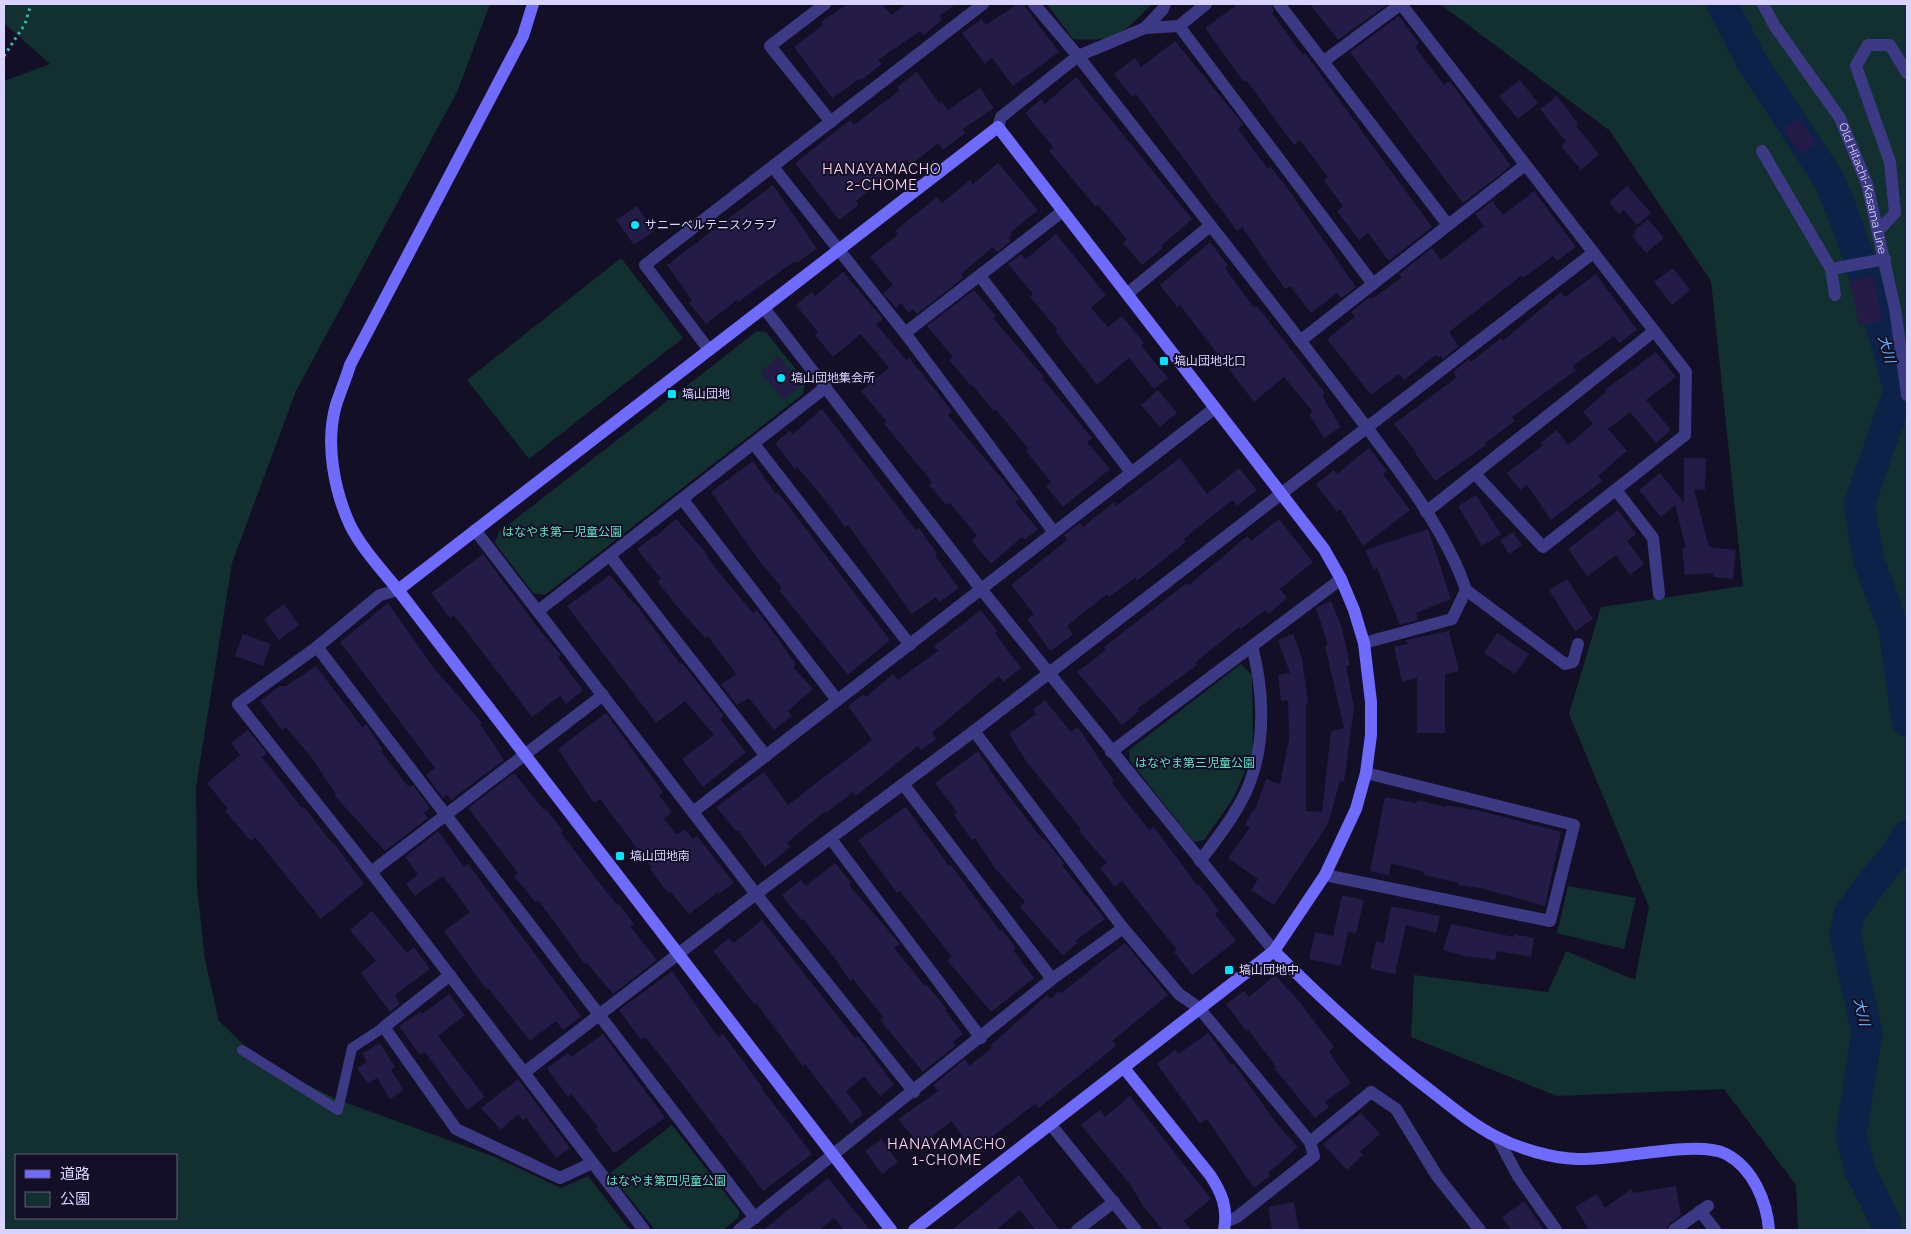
<svg xmlns="http://www.w3.org/2000/svg" width="1911" height="1234" viewBox="0 0 1911 1234" font-family="Raleway,'Noto Sans JP',sans-serif">
	<style>
		.green { fill: #12302f; fill-rule: evenodd }
		.lines { fill: none; stroke-linecap: round; stroke-linejoin: round }
		.river { stroke: #0c2248; stroke-width: 31 }
		.building { fill: #241b47 }
		.path { stroke: #2fb8b0; stroke-width: 3; stroke-dasharray: 2.5 4; stroke-linecap: butt }
		.lane { stroke: #3d3a85; stroke-width: 10 }
		.street { stroke: #3d3a85; stroke-width: 12 }
		.secondary { stroke: #6f6bff; stroke-width: 12 }
		.poi-dot { fill: #00e5ff; stroke: #130f26; stroke-width: 2 }
		.labels { text-anchor: middle; stroke-width: 4; stroke-linejoin: round; paint-order: stroke }
		.street-label { font-size: 12px; fill: #d9d4ff; stroke: #130f26 }
		.poi-label { font-size: 12px; fill: #d9d4ff; stroke: #130f26; text-anchor: start }
		.park-label { font-size: 12px; fill: #5fe0c0; stroke: #130f26 }
		.neighbourhood-label { font-size: 14px; letter-spacing: 1px; fill: #ffd6f0; stroke: #130f26 }
		.water-label { font-size: 14px; font-style: italic; fill: #62b6ff; stroke: #130f26 }
	</style>
	<rect width="100%" height="100%" fill="#130f26"/>
	<g class="green">
		<path d="M4 4H490L458 90 296 391 232 563 196 787 197 887 205 960 219 1021 259 1060 336 1099 495 1157 561 1188 588 1176 630 1230H4V81L50 64 4 23ZM16 1155H176V1218H16Z"/>
		<path d="M1047 4H1152C1121 34 1119 42 1073 39Z"/>
		<path d="M1440 4H1907V1230H1798L1796 1185 1724 1089 1557 1096 1411 1037 1414 975 1548 992 1566 951 1635 980 1649 907 1569 714 1601 607 1743 586 1711 281 1610 131Z"/>
		<path d="M621 258 683 338 529 459 467 380Z"/>
		<path d="M757 331 766 332 805 381 803 394 545 595 533 593 495 543 499 532Z"/>
		<path d="M1241 664 1252 675 1253 752 1234 797 1204 840 1194 842 1130 761 1129 750Z"/>
		<path d="M1568 886 1636 898 1624 949 1557 933Z"/>
		<path d="M672 1125 739 1211V1217L723 1230H655L610 1173Z"/>
	</g>
	<g class="lines">
		<g class="river">
			<path d="M1722 4 1753 64 1830 181 1849 229 1887 345 1899 391 1859 505 1869 561 1894 629 1907 721"/>
			<path d="M1887 1230 1886 1223 1860 1170 1851 1135 1867 1033 1845 934 1850 913 1866 890 1899 850 1907 835"/>
		</g>
	</g>
	<g class="building">
		<path d="M847 4H882L891 15 907 4H956L939 16 942 20 924 35 920 31 878 60 882 64 860 81 859 79 832 98 794 47 823 25 821 22Z"/>
		<path d="M1017 4H1023L1059 52 1013 86 992 58 985 64 962 33 982 19 986 25Z"/>
		<path d="M1238 4H1271L1274 11 1272 13 1303 55 1305 53 1432 227 1389 261 1368 233 1359 240 1337 211 1343 206 1324 181 1328 177 1300 140 1294 145 1246 80 1244 82 1205 28Z"/>
		<path d="M1310 4H1388L1338 40Z"/>
		<path d="M1399 16 1419 44 1415 47 1444 85 1450 81 1511 166 1466 201 1462 202 1350 52Z"/>
		<path d="M1175 41 1243 124 1238 129 1268 169 1270 166 1288 189 1356 287 1341 298 1337 293 1311 313 1290 286 1285 289 1242 227 1237 231 1136 94 1132 97 1114 74 1135 58 1141 67Z"/>
		<path d="M917 72 940 104 942 102 948 110 980 88 994 108 963 129 965 133 943 150 938 143 911 165 907 160 856 201 859 205 839 220 795 163 850 120 854 125 900 90 897 87Z"/>
		<path d="M1076 77 1192 219 1161 246 1163 248 1142 265 1123 243 1127 239 1098 205 1096 207 1049 151 1053 147 1025 113 1041 99 1045 104Z"/>
		<path d="M1520 80 1538 103 1518 119 1499 96Z"/>
		<path d="M1557 96 1578 124 1576 126 1599 154 1581 170 1561 146 1566 142 1540 109Z"/>
		<path d="M1798 118 1816 143 1801 154 1783 130Z"/>
		<path d="M998 163 1038 210 1010 233 1012 235 1008 238 1011 241 997 252 993 247 961 274 963 278 917 314 913 309 909 313 901 303 896 308 883 293 893 285 870 257 898 234 895 231 937 197 942 203 970 180 973 184Z"/>
		<path d="M773 185 817 249 796 263 795 261 738 302 737 300 706 324 689 303 692 300 667 265Z"/>
		<path d="M1627 186 1651 213 1637 225 1624 210 1619 214 1609 202Z"/>
		<path d="M1534 191 1576 247 1557 261 1553 256 1523 278 1521 276 1449 332 1459 346 1443 359 1441 355 1438 358 1436 355 1404 380 1399 374 1371 395 1327 339 1355 317 1351 312 1366 300 1371 297 1372 299 1402 277 1399 274 1432 248 1441 260 1484 226 1475 214 1492 201 1503 215Z"/>
		<path d="M637 206 654 231 634 245 616 220Z"/>
		<path d="M1648 219 1664 238 1646 253 1632 236 1636 232 1634 231Z"/>
		<path d="M1056 234 1106 295 1091 308 1108 327 1122 316 1144 343 1141 346 1168 378 1154 389 1129 358 1097 385 1055 331 1057 329 1030 297 1033 294 1008 264 1021 254 1026 259Z"/>
		<path d="M1210 242 1228 265 1225 268 1254 308 1257 306 1325 393 1322 396 1341 427 1324 438 1309 414 1313 412 1284 377 1254 402 1180 305 1177 307 1160 285Z"/>
		<path d="M1673 268 1690 290 1672 305 1654 282Z"/>
		<path d="M843 272 883 319 876 324 906 360 909 358 928 381 952 411 948 415 1019 499 1015 502 1038 529 1025 540 1022 537 991 564 972 541 977 536 950 503 946 505 929 485 932 482 884 424 887 422 861 391 889 368 861 334 833 357 815 335 818 332 796 305 812 292 815 296Z"/>
		<path d="M1596 274 1637 330 1619 343 1614 336 1573 366 1576 370 1512 417 1515 421 1485 443 1486 445 1435 481 1415 453 1416 452 1394 424 1457 377 1453 372 1469 359 1471 362 1501 338 1503 341 1561 292 1565 297Z"/>
		<path d="M1874 276 1882 321 1859 326 1850 281Z"/>
		<path d="M974 290 996 316 993 318 1044 377 1042 378 1092 438 1087 442 1110 469 1063 507 1046 486 1051 482 1026 451 1029 449 996 410 994 411 972 385 971 386 949 360 953 357 927 326Z"/>
		<path d="M1656 352 1676 377 1646 400 1671 430 1656 443 1630 412 1608 429 1627 451 1598 476 1602 481 1551 520 1527 485 1520 490 1507 473 1543 445 1541 442 1557 430 1568 445 1593 424 1583 412 1606 392 1605 390Z"/>
		<path d="M779 356 802 385 783 400 760 371Z"/>
		<path d="M1158 390 1177 413 1160 427 1141 405Z"/>
		<path d="M822 409 916 530 919 528 937 554 935 556 959 588 939 602 936 597 912 614 848 525 845 527 821 495 797 467 795 469 775 443 790 431 793 434Z"/>
		<path d="M1369 448 1387 471 1383 474 1410 510 1363 546 1340 509 1337 512 1316 484 1334 470 1337 474Z"/>
		<path d="M1180 458 1207 494 1239 468 1257 490 1237 506 1232 500 1184 539 1186 542 1137 581 1135 578 1109 597 1107 594 1067 626 1073 635 1050 651 1027 619 1034 614 1011 585 1067 540 1064 535 1080 523 1083 527 1114 502 1116 506Z"/>
		<path d="M1684 458H1706L1705 490 1694 489 1709 547 1736 550 1733 579 1713 577 1714 573 1685 575 1682 548H1686L1675 505 1661 517 1639 490 1660 473 1684 503Z"/>
		<path d="M753 461 776 494 778 492 890 640 848 675 779 590 782 588 757 558 711 492Z"/>
		<path d="M1476 495 1501 534 1482 546 1458 506Z"/>
		<path d="M1618 510 1636 534 1627 541 1644 564 1630 575 1616 555 1587 576 1568 549Z"/>
		<path d="M676 519 702 548 717 570 753 613 757 610 796 664 793 667 813 689 788 711 792 716 774 730 749 698 737 705 721 685 736 674 708 636 705 638 675 604 658 582 661 579 637 549 654 536 655 537Z"/>
		<path d="M1279 519 1313 562 1280 589 1287 598 1269 614 1265 610 1241 629 1239 627 1195 663 1197 665 1137 709 1139 711 1122 725 1077 672 1106 650 1104 647 1187 583 1189 585 1247 536 1251 541Z"/>
		<path d="M1428 529 1451 599 1416 613 1418 620 1400 625 1377 568 1374 570 1365 550Z"/>
		<path d="M1513 532 1522 545 1509 554 1500 540Z"/>
		<path d="M483 554 541 632 561 655 558 657 583 690 566 704 560 696 532 717 454 615 450 618 431 593Z"/>
		<path d="M610 575 634 604 635 603 680 664 682 663 724 716 720 719 746 752 703 787 682 759 714 735 685 701 656 723 567 606Z"/>
		<path d="M1567 579 1593 619 1575 631 1549 590Z"/>
		<path d="M1331 601 1342 628 1350 665 1346 666 1354 707 1344 782 1340 781 1328 824 1274 905 1251 890 1258 879 1228 858 1250 827 1245 825 1252 811 1254 812 1266 779 1280 784 1289 739 1288 700 1281 701 1278 675 1290 673 1278 640 1293 634 1302 658 1308 704 1306 705V811L1322 812 1331 731 1344 728 1325 646 1328 645 1316 608Z"/>
		<path d="M388 603 434 668 482 723 480 724 504 760 451 800 447 795 443 798 426 775 435 768 340 642Z"/>
		<path d="M284 604 299 625 279 640 264 619Z"/>
		<path d="M981 610 997 631 995 633 1021 668 1003 682 999 676 932 733 936 739 921 750 918 746 856 796 853 792 826 813 825 811 787 843 791 847 765 867 738 830 736 831 716 807 764 772 788 805 872 740 848 706 864 694 866 697 893 674 898 680 938 651 934 646Z"/>
		<path d="M1449 631 1459 671 1445 674V733H1417V678L1402 682 1394 647 1408 644 1406 640Z"/>
		<path d="M1497 633 1529 654 1515 674 1484 653Z"/>
		<path d="M243 634 271 644 263 666 235 656Z"/>
		<path d="M316 666 362 727 366 724 383 750 381 751 407 785 410 787 413 785 430 808 424 813 428 818 385 851 334 795 336 794 311 757 286 727 282 730 260 701 280 686H286Z"/>
		<path d="M1045 700 1071 732 1078 727 1114 781 1112 783 1149 830 1154 827 1197 885 1198 883 1219 911 1215 914 1236 941 1192 975 1174 952 1177 950 1122 881 1115 887 1100 868 1107 863 1079 831 1081 829 1026 761 1009 734 1036 714 1033 710Z"/>
		<path d="M606 713 663 792 659 795 672 812 664 819 677 835 685 829 693 839 697 836 734 883 719 894 718 892 689 914 670 891 668 893 650 869 652 868 600 799 594 803 558 749Z"/>
		<path d="M248 730 267 753 262 757 302 808 303 806 333 844 334 843 364 884 321 919 255 837 251 841 225 811 228 809 207 783 240 755 231 743Z"/>
		<path d="M978 751 996 779 1043 840 1045 839 1064 863 1062 865 1105 919 1075 941 1077 943 1063 956 1020 907 1025 902 995 868 975 838 972 840 954 815 957 812 935 783Z"/>
		<path d="M514 773 544 810 546 809 563 831 561 833 591 872 617 905 619 904 634 924 630 926 657 960 613 994 587 963 585 964 538 900 535 902 514 876 518 873 468 808Z"/>
		<path d="M1385 797 1416 803 1417 800 1446 807V805L1481 811 1561 832 1545 906 1480 888 1458 885 1459 883 1424 875V872L1391 863 1389 875 1370 871Z"/>
		<path d="M906 807 949 866 951 865 1000 931 1002 930 1016 948 1013 950 1034 978 991 1012 947 960 952 957 900 891 897 893 858 840Z"/>
		<path d="M438 831 464 867 468 864 581 1016 563 1030 556 1021 530 1041 488 988 486 989 444 931 470 912 443 876 415 896 406 884 418 874 405 857Z"/>
		<path d="M835 863 851 883 849 885 900 944 894 948 925 986 927 985 947 1009 945 1010 963 1034 953 1042 955 1046 923 1072 880 1020 883 1017 853 979 850 981 834 957 803 919 801 920 782 895 801 880 806 886Z"/>
		<path d="M1342 895 1364 900 1356 933 1348 932 1341 966 1309 959 1315 932 1333 936Z"/>
		<path d="M1391 906 1440 916 1436 933 1406 925 1395 974 1370 969 1376 941 1384 943Z"/>
		<path d="M372 911 407 953 414 947 430 969 395 995 400 1004 390 1012 361 973 376 961 350 930Z"/>
		<path d="M762 920 855 1038 858 1036 894 1085 880 1096 864 1076 846 1091 863 1114 851 1124 805 1064 803 1066 756 1003 754 1004 713 951 729 938 734 943Z"/>
		<path d="M1451 924 1514 937V934L1534 938 1531 957 1497 951 1495 960 1464 956 1443 950Z"/>
		<path d="M1125 943 1168 995 1112 1041 1116 1046 1039 1108 1035 1104 973 1151 951 1121 920 1146 898 1119 938 1091 933 1085 965 1059 969 1066 992 1048 990 1046 1047 995 1050 999 1059 991 1061 993Z"/>
		<path d="M672 971 718 1037 723 1034 763 1088 762 1089 812 1154 763 1191 671 1069 645 1037 641 1040 619 1010Z"/>
		<path d="M1275 975 1297 999 1334 1047 1329 1052 1351 1083 1325 1102 1329 1107 1315 1118 1274 1068 1276 1067 1248 1029 1246 1031 1226 1004 1244 991 1249 997Z"/>
		<path d="M449 994 465 1015 438 1036 485 1097 467 1110 425 1052 420 1055 399 1026 420 1012 422 1014Z"/>
		<path d="M1208 1033 1231 1064H1234L1278 1125 1298 1147 1268 1173 1270 1176 1254 1188 1207 1119 1200 1124 1157 1064 1175 1050 1178 1054Z"/>
		<path d="M603 1034 665 1118 614 1153 596 1129 598 1127 571 1094 568 1097 547 1068 568 1053 571 1057Z"/>
		<path d="M380 1043 395 1067 391 1070 404 1090 390 1099 377 1078 368 1084 357 1068 367 1062 362 1053Z"/>
		<path d="M518 1079 570 1148 556 1158 526 1118 523 1121 518 1114 501 1130 481 1108Z"/>
		<path d="M1130 1096 1211 1199 1184 1221 1191 1230H1163L1143 1206 1130 1184 1081 1125 1100 1110 1105 1117Z"/>
		<path d="M1361 1113 1380 1134 1360 1152 1363 1155 1347 1170 1323 1144Z"/>
		<path d="M881 1139 898 1162 882 1174 865 1151Z"/>
		<path d="M1019 1175 1059 1230H1035L1020 1210 996 1230H952Z"/>
		<path d="M828 1178 870 1230H844L834 1218 819 1230H763Z"/>
		<path d="M1676 1186 1681 1215 1669 1224 1666 1230H1589L1575 1207 1597 1194 1605 1208 1631 1189 1634 1193Z"/>
		<path d="M1524 1201 1544 1230H1511L1502 1217Z"/>
		<path d="M1294 1202 1299 1230H1272L1268 1207Z"/>
	</g>
	<g class="lines">
		<path class="path" d="M4 56 25 24 31 4"/>
		<path class="lane" d="M242 1050 338 1110 352 1048 384 1027"/>
		<g class="street">
			<path d="M825 4 770 46 831 122"/>
			<path d="M1034 4 1078 56C1165 168 1253 278 1338 390 1381 447 1444 523 1466 590L1452 619 1364 643"/>
			<path d="M1279 4 1448 225"/>
			<path id="s1" d="M1763 4 1774 25 1840 118 1867 184 1895 309 1907 395"/>
			<path d="M1179 26 1373 284"/>
			<path d="M1145 28 1163 9 1165 4"/>
			<path d="M1324 61 1401 4 1686 372 1685 435 1543 547 1475 474"/>
			<path d="M998 127 1001 117 1078 56 1145 28 1179 26 1206 4"/>
			<path d="M1762 151 1831 269 1885 259"/>
			<path d="M773 167 905 333 1053 531"/>
			<path d="M1878 231 1895 213 1890 162 1856 66 1868 45H1890L1907 73"/>
			<path d="M1831 269 1835 295"/>
			<path d="M980 276 1131 472"/>
			<path d="M1128 293 1210 226"/>
			<path d="M764 308 981 589 1274 951"/>
			<path d="M905 333 1063 211"/>
			<path d="M1300 341 1525 165"/>
			<path d="M709 350 645 265 983 4"/>
			<path d="M754 444 910 645"/>
			<path d="M1616 490 1653 538 1659 594"/>
			<path d="M683 500 837 700"/>
			<path d="M1426 512 1653 332"/>
			<path d="M475 530 756 894 914 1092"/>
			<path d="M610 556 766 756"/>
			<path d="M398 590 380 595 317 647 238 704 371 872 644 1230"/>
			<path d="M1466 590 1565 664 1573 662 1578 644"/>
			<path d="M538 611 826 387"/>
			<path d="M317 647 755 1218"/>
			<path d="M974 731 1123 928 1179 994 1199 1008 1310 1142 1314 1156 1237 1217 1225 1222"/>
			<path d="M1111 752 1341 579"/>
			<path d="M903 784 1052 979"/>
			<path d="M693 812 1215 408"/>
			<path d="M831 839 981 1038"/>
			<path d="M1200 861C1218 837 1242 807 1251 779 1266 737 1263 688 1252 646"/>
			<path d="M371 872 603 695"/>
			<path d="M1325 875 1550 921 1574 825 1366 773"/>
			<path d="M450 975 384 1027 456 1129 560 1178 592 1163"/>
			<path d="M525 1072 756 894 974 731 1593 253"/>
			<path d="M1051 1125 1136 1230"/>
			<path d="M1497 1137 1518 1176 1556 1230"/>
			<path d="M1310 1142 1371 1092 1396 1109 1437 1176 1480 1230"/>
			<path d="M1700 1211 1715 1230"/>
			<path d="M739 1230 1052 979 1123 928"/>
			<path d="M1077 1230 1114 1202"/>
			<path d="M1674 1230 1708 1206"/>
		</g>
		<g class="secondary">
			<path d="M398 590C382 570 362 549 350 525 334 490 325 443 336 405 340 392 346 379 350 365L523 36 533 4"/>
			<path d="M1274 951C1325 1002 1377 1050 1435 1094 1454 1109 1475 1126 1497 1137 1520 1149 1551 1158 1577 1159 1615 1161 1697 1139 1726 1154 1753 1168 1767 1202 1769 1230"/>
			<path d="M1124 1068 1210 1175C1222 1193 1228 1208 1224 1230"/>
			<path d="M891 1230 398 590 998 127 1324 549 1341 579 1354 610 1364 643 1371 702V735L1366 773 1356 809 1325 875 1274 951 914 1230"/>
		</g>
	</g>
	<g class="poi-dot">
		<circle cx="635" cy="225" r="5"/>
		<rect x="1159" y="356" width="10" height="10" rx="2.5"/>
		<circle cx="781" cy="378" r="5"/>
		<rect x="667" y="389" width="10" height="10" rx="2.5"/>
		<rect x="615" y="851" width="10" height="10" rx="2.5"/>
		<rect x="1224" y="965" width="10" height="10" rx="2.5"/>
	</g>
	<g class="labels">
		<g class="street-label">
			<text dy="4" stroke="none"><textPath href="#s1" startOffset="212">Old Hitachi-Kasama Line</textPath></text>
		</g>
		<g class="poi-label">
			<text x="645" y="229">サニーベルテニスクラブ</text>
			<text x="1174" y="365">塙山団地北口</text>
			<text x="791" y="382">塙山団地集会所</text>
			<text x="682" y="398">塙山団地</text>
			<text x="630" y="860">塙山団地南</text>
			<text x="1239" y="974">塙山団地中</text>
		</g>
		<g class="park-label">
			<text x="562" y="536">はなやま第一児童公園</text>
			<text x="1195" y="767">はなやま第三児童公園</text>
			<text x="666" y="1185">はなやま第四児童公園</text>
		</g>
		<g class="neighbourhood-label">
			<text x="882" y="174">HANAYAMACHO<tspan x="882" dy="16">2-CHOME</tspan></text>
			<text x="947" y="1149">HANAYAMACHO<tspan x="947" dy="16">1-CHOME</tspan></text>
		</g>
		<g class="water-label">
			<text transform="translate(1887 349) rotate(74)" y="5">大川</text>
			<text transform="translate(1862 1012) rotate(77)" y="5">大川</text>
		</g>
	</g>
	<rect width="1911" height="1234" fill="none" stroke="#d9d4ff" stroke-width="10"/>
	<rect x="15" y="1154" width="162" height="65" fill="#130f26" stroke="#625e7d"/>
	<rect x="25" y="1170" width="25" height="8" fill="#6f6bff" stroke="#625e7d"/>
	<text x="60" y="1179" font-size="15" fill="#d9d4ff">道路</text>
	<rect x="25" y="1192" width="25" height="15" fill="#12302f" stroke="#625e7d"/>
	<text x="60" y="1204" font-size="15" fill="#d9d4ff">公園</text>
</svg>
